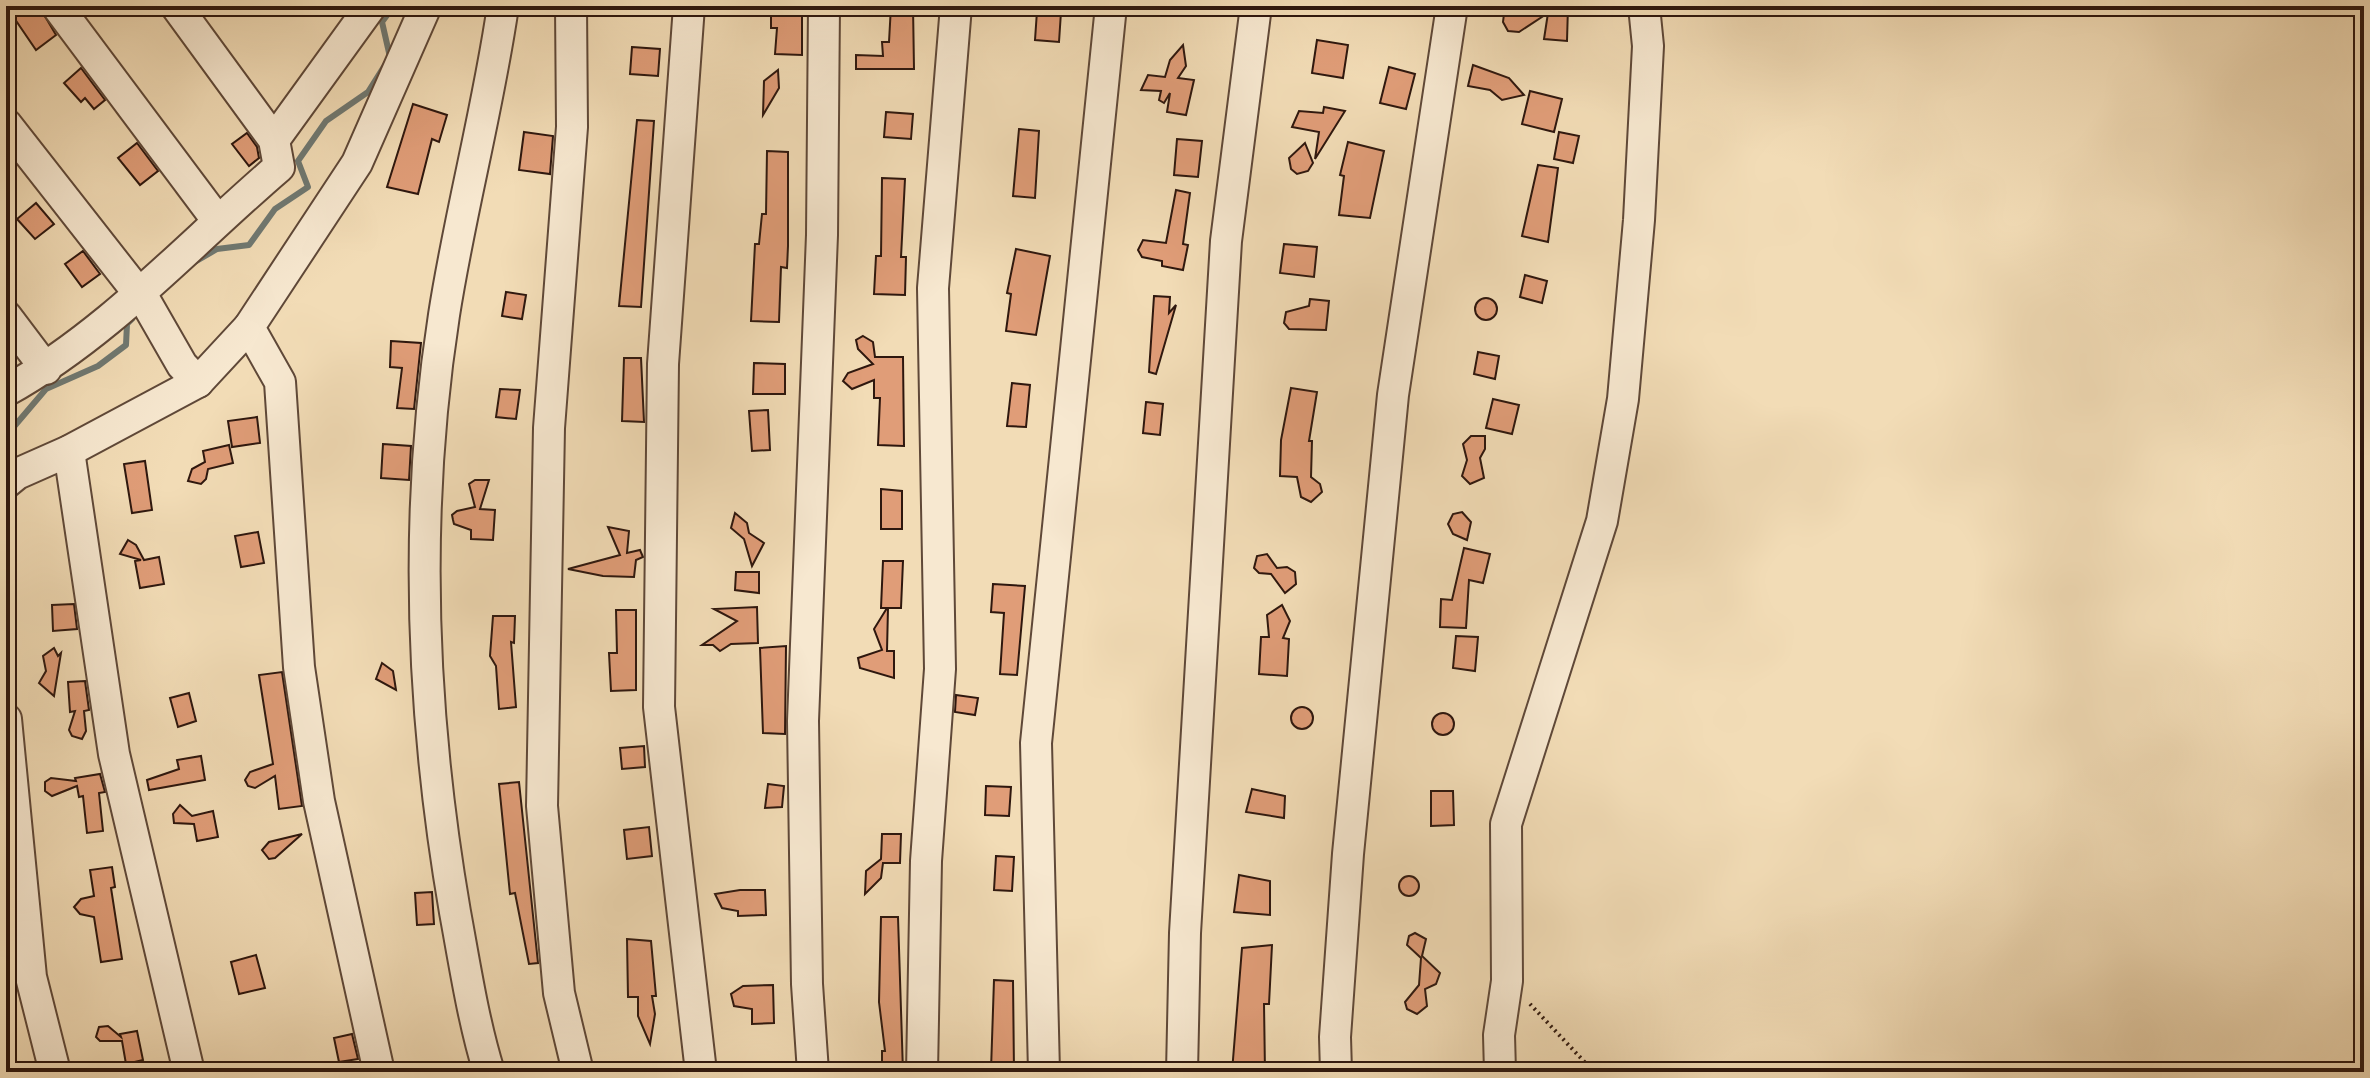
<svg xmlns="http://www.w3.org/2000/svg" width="2370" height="1078" viewBox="0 0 2370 1078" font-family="Vollkorn,serif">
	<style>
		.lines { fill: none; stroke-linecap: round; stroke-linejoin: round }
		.stream { stroke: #707972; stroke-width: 6 }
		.building { fill: #e09d78; stroke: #2e170e; stroke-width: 2 }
		.minor-casing { stroke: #5f4838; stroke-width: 34 }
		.path { stroke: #2e170e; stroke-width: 4; stroke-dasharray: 2 4; stroke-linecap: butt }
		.minor { stroke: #f7e8d0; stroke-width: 30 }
	</style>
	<rect width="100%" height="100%" fill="#f2dcb6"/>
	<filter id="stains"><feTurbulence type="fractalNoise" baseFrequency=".0025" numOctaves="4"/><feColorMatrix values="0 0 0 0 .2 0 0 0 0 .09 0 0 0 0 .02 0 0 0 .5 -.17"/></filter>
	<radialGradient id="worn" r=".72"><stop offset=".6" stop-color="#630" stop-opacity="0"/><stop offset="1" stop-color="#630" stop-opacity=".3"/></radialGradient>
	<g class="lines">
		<g class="stream">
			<path d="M193 263 217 249 249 245 275 209 308 187 298 161 326 121 368 92 390 57 382 22 394 6"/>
			<path d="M6 436 46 389 98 366 126 345 127 324 132 319"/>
		</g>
	</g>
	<g class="building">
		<path d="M6 6H39L56 35 36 50Z"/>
		<path d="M771 6H802V55L775 54 777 28H771Z"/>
		<path d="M891 6H913L914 69H856V55L883 56 882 42H889Z"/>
		<path d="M1505 6H1568L1567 41 1544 39 1548 13 1519 32 1508 31 1503 22Z"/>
		<path d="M1037 11 1061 12 1059 42 1035 40Z"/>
		<path d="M1317 40 1348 45 1343 78 1312 73Z"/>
		<path d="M1183 45 1186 66 1178 78 1194 80 1186 115 1167 112 1170 93 1164 103 1159 100 1161 91 1141 90 1148 75 1165 77 1170 60Z"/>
		<path d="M632 47 660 49 658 76 630 74Z"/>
		<path d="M1473 65 1509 78 1524 95 1502 100 1490 90 1468 86Z"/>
		<path d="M1389 67 1415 74 1406 109 1380 103Z"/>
		<path d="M81 68 105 100 94 109 85 98 81 102 64 83Z"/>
		<path d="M778 70 779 88 763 115 764 81Z"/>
		<path d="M1530 91 1562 99 1554 132 1522 124Z"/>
		<path d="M413 104 447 115 439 142 432 139 418 194 387 187Z"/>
		<path d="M1324 107 1345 111 1315 159 1319 132 1292 127 1299 111 1323 113Z"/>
		<path d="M886 112 913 114 911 139 884 137Z"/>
		<path d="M637 120 654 121 641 307 619 306Z"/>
		<path d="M1019 129 1039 131 1035 198 1013 196Z"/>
		<path d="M524 132 553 136 550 174 519 170Z"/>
		<path d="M1559 132 1579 136 1573 163 1554 159Z"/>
		<path d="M247 133 257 147 259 158 249 166 232 144Z"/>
		<path d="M1177 139 1202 141 1198 177 1174 175Z"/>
		<path d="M1348 142 1384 151 1370 218 1339 215 1344 176 1340 175Z"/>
		<path d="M137 143 158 171 140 185 118 158Z"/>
		<path d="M1305 143 1313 163 1308 171 1297 174 1291 169 1289 158Z"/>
		<path d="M767 151 788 152V246L787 268 781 267 779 322 751 321 755 244H759L762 214H766Z"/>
		<path d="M1538 165 1558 168 1548 242 1522 236Z"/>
		<path d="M882 178 905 179 901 257H906L905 295 874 294 876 256H881Z"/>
		<path d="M1176 190 1190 193 1183 244 1188 245 1183 270 1162 266V261L1142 257 1138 250 1143 240 1166 243Z"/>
		<path d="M36 203 54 224 35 239 17 219Z"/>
		<path d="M1284 244 1317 247 1314 277 1280 273Z"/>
		<path d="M1016 249 1050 256 1036 335 1006 331 1011 294 1007 293Z"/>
		<path d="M83 251 100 274 82 287 65 264Z"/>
		<path d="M1525 275 1547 281 1542 303 1520 297Z"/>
		<path d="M506 292 526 295 522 319 502 316Z"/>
		<path d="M1154 296 1170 297 1169 313 1176 305 1156 374 1149 372Z"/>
		<circle cx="1486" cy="309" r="11"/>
		<path d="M1310 299 1329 301 1326 330 1289 329 1284 323 1286 312 1309 306Z"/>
		<path d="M863 336 873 342 875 357H903L904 446 878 445 880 398H874V380L852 389 843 381 848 373 873 364 858 349 856 340Z"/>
		<path d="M391 341 421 343 414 409 397 408 402 368 390 367Z"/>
		<path d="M1478 352 1499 356 1495 379 1474 374Z"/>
		<path d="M624 358H641L644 422 622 421Z"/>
		<path d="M754 363 785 364V394H753Z"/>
		<path d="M1012 383 1030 385 1026 427 1007 426Z"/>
		<path d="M1291 388 1317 392 1309 441H1312L1311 477 1320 484 1322 492 1311 502 1301 497 1297 477 1280 476 1281 440Z"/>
		<path d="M500 389 520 390 516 419 496 417Z"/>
		<path d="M1493 399 1519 405 1512 434 1486 428Z"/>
		<path d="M1146 402 1163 404 1160 435 1143 433Z"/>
		<path d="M768 410 770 450 752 451 749 411Z"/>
		<path d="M257 417 260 443 232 447 228 421Z"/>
		<path d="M1485 436V449L1480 458 1484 478 1470 484 1462 476 1467 460 1463 444 1471 436Z"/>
		<path d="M383 444 411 446 409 480 381 478Z"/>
		<path d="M229 445 233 463 208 469 206 479 201 484 188 481 192 469 205 462 203 451Z"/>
		<path d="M145 461 152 510 132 513 124 464Z"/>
		<path d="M475 480H489L480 509 495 510 493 540 471 539V530L454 524 453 520 452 515 457 511 475 507 469 484Z"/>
		<path d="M881 489 902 491V529H881Z"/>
		<path d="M1462 512 1471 522 1467 540 1453 534 1448 524 1453 514Z"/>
		<path d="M735 513 747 523 749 533 764 543 752 566 744 539 731 528Z"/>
		<path d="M608 527 629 531 627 553 640 550 643 557 636 560 634 577 603 576 568 569 620 555Z"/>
		<path d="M258 532 264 563 241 567 235 536Z"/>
		<path d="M128 540 136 545 144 560 159 557 164 584 140 588 135 561 141 560 120 554Z"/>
		<path d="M1464 548 1490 554 1483 583 1469 580 1466 628 1440 627 1441 599 1452 600Z"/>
		<path d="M1267 554 1277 568 1287 567 1295 572 1296 584 1285 593 1271 574 1259 573 1254 568 1257 556Z"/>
		<path d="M883 561H903L901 608H888L887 651H894V678L860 668 858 658 882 650 874 629 887 608H881Z"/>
		<path d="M736 572H759V593L735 590Z"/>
		<path d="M993 584 1025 586 1017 675 1000 674 1004 613 991 612Z"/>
		<path d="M74 604 77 629 53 631 52 605Z"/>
		<path d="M1282 605 1290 621 1283 638 1289 639 1287 676 1259 674 1261 637H1269L1267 615Z"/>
		<path d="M757 607 758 643 731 644 720 651 713 645H702L737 621 714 609Z"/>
		<path d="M616 610H636V690L611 691 609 653H617Z"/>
		<path d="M493 616H515L514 643 511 642 516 707 499 709 496 666 490 656Z"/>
		<path d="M1456 636 1478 637 1475 671 1453 668Z"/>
		<path d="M786 646 785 734 763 733 760 648Z"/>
		<path d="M54 648 58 656 61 653 54 696 39 683 46 671 43 656Z"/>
		<path d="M382 663 393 671 396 690 376 679Z"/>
		<path d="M282 672 302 806 279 809 275 776 255 788 248 786 245 780 250 772 273 764 259 675Z"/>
		<path d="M85 681 89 710 84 711 86 731 82 739 72 736 69 730 75 711 70 712 68 682Z"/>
		<path d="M189 693 196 721 178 727 170 698Z"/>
		<path d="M956 695 978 698 975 715 955 712Z"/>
		<circle cx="1302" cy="718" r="11"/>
		<circle cx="1443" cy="724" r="11"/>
		<path d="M644 746 645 767 622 769 620 748Z"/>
		<path d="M201 756 205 780 149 790 147 780 179 769 177 760Z"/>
		<path d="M100 774 105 792 99 793 103 831 87 833 83 796 79 797 77 786 52 796 45 791V782L51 778 76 781 75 778Z"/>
		<path d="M519 782 538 963 529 964 515 893 510 894 499 784Z"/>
		<path d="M768 784 784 786 782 807 765 808Z"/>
		<path d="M986 786 1011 787 1009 816 985 815Z"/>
		<path d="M1252 789 1285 796 1284 818 1246 812Z"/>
		<path d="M1431 791H1453L1454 825 1431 826Z"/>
		<path d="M180 805 192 816 213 811 218 837 197 841 194 824 174 823 173 814Z"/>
		<path d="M649 827 652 856 627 859 624 830Z"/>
		<path d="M302 834 275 858 269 859 262 850 269 842Z"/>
		<path d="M882 834H901L900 863H883L881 878 865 894 866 871 881 859Z"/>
		<path d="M996 856 1014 857 1012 891 994 890Z"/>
		<path d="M112 867 115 887 111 888 122 959 101 962 94 917 80 914 74 907 81 899 94 896 90 870Z"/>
		<path d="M1239 875 1270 881V915L1234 912Z"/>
		<circle cx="1409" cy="886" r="10"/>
		<path d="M740 890H765L766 915 738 916V911L722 908 715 894Z"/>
		<path d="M432 892 434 924 417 925 415 893Z"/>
		<path d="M881 917H898L903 1072H882V1051H885L879 1002Z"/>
		<path d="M1415 933 1426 939 1422 956 1440 973 1436 984 1425 989 1427 1006 1417 1014 1407 1009 1405 1002 1419 985 1421 958 1407 945 1409 936Z"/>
		<path d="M627 939 651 941 656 996H652L655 1014 650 1044 638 1016V997H628Z"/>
		<path d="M1272 945 1269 1004H1264L1265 1072H1232L1242 948Z"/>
		<path d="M256 955 265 988 239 994 231 962Z"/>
		<path d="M994 980 1013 981 1014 1071 991 1070Z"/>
		<path d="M773 985 774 1023 752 1024V1009L734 1006 731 994 743 986Z"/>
		<path d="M108 1026 121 1037 120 1034 137 1031 143 1060 126 1064 122 1041H100L96 1037 99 1027Z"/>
		<path d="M352 1034 358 1059 339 1062 334 1038Z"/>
	</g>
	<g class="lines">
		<defs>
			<g id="minor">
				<path d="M57 6 217 220"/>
				<path d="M571 6 572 127 549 428 542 806 559 993 578 1072"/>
				<path d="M689 6 663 364 659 707 701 1072"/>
				<path d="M6 124 147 304 182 365 198 382"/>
				<path d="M274 140 371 6"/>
				<path d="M6 316 46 369"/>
				<path d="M6 391C110 333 189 244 279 167L274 140 176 6"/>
				<path d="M69 451 114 754 189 1072"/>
				<path d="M6 483 17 474 69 451 198 382 249 327"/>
				<path d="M6 719 31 977 55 1072"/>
				<path d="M379 1072 319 801 299 667 280 382 249 327 357 163 426 6"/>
				<path d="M489 1072C473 1020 465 966 455 912 421 715 413 514 444 315 460 212 488 110 503 6"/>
				<path d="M813 1072 807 984 803 721 822 235 824 6"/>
				<path d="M922 1072 926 861 940 669 933 288 956 6"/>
				<path d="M1044 1072 1036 743 1111 6"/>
				<path d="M1182 1072 1185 933 1226 241 1256 6"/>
				<path d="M1336 1072 1335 1037 1348 854 1393 395 1452 6"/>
				<path d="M1500 1072 1499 1035 1507 981 1506 824 1602 521 1623 399 1639 220 1648 46 1644 6"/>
			</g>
		</defs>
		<use href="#minor" class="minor-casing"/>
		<path class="path" d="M1530 1004 1594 1072"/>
		<use href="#minor" class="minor"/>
	</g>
	<rect width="2370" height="1078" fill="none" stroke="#f2dcb6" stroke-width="32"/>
	<rect x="8" y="8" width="2354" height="1062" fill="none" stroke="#2e170e" stroke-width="4"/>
	<rect x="16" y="16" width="2338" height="1046" fill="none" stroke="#2e170e" stroke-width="2"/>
	<rect width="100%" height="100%" filter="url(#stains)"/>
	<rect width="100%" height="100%" fill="url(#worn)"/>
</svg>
